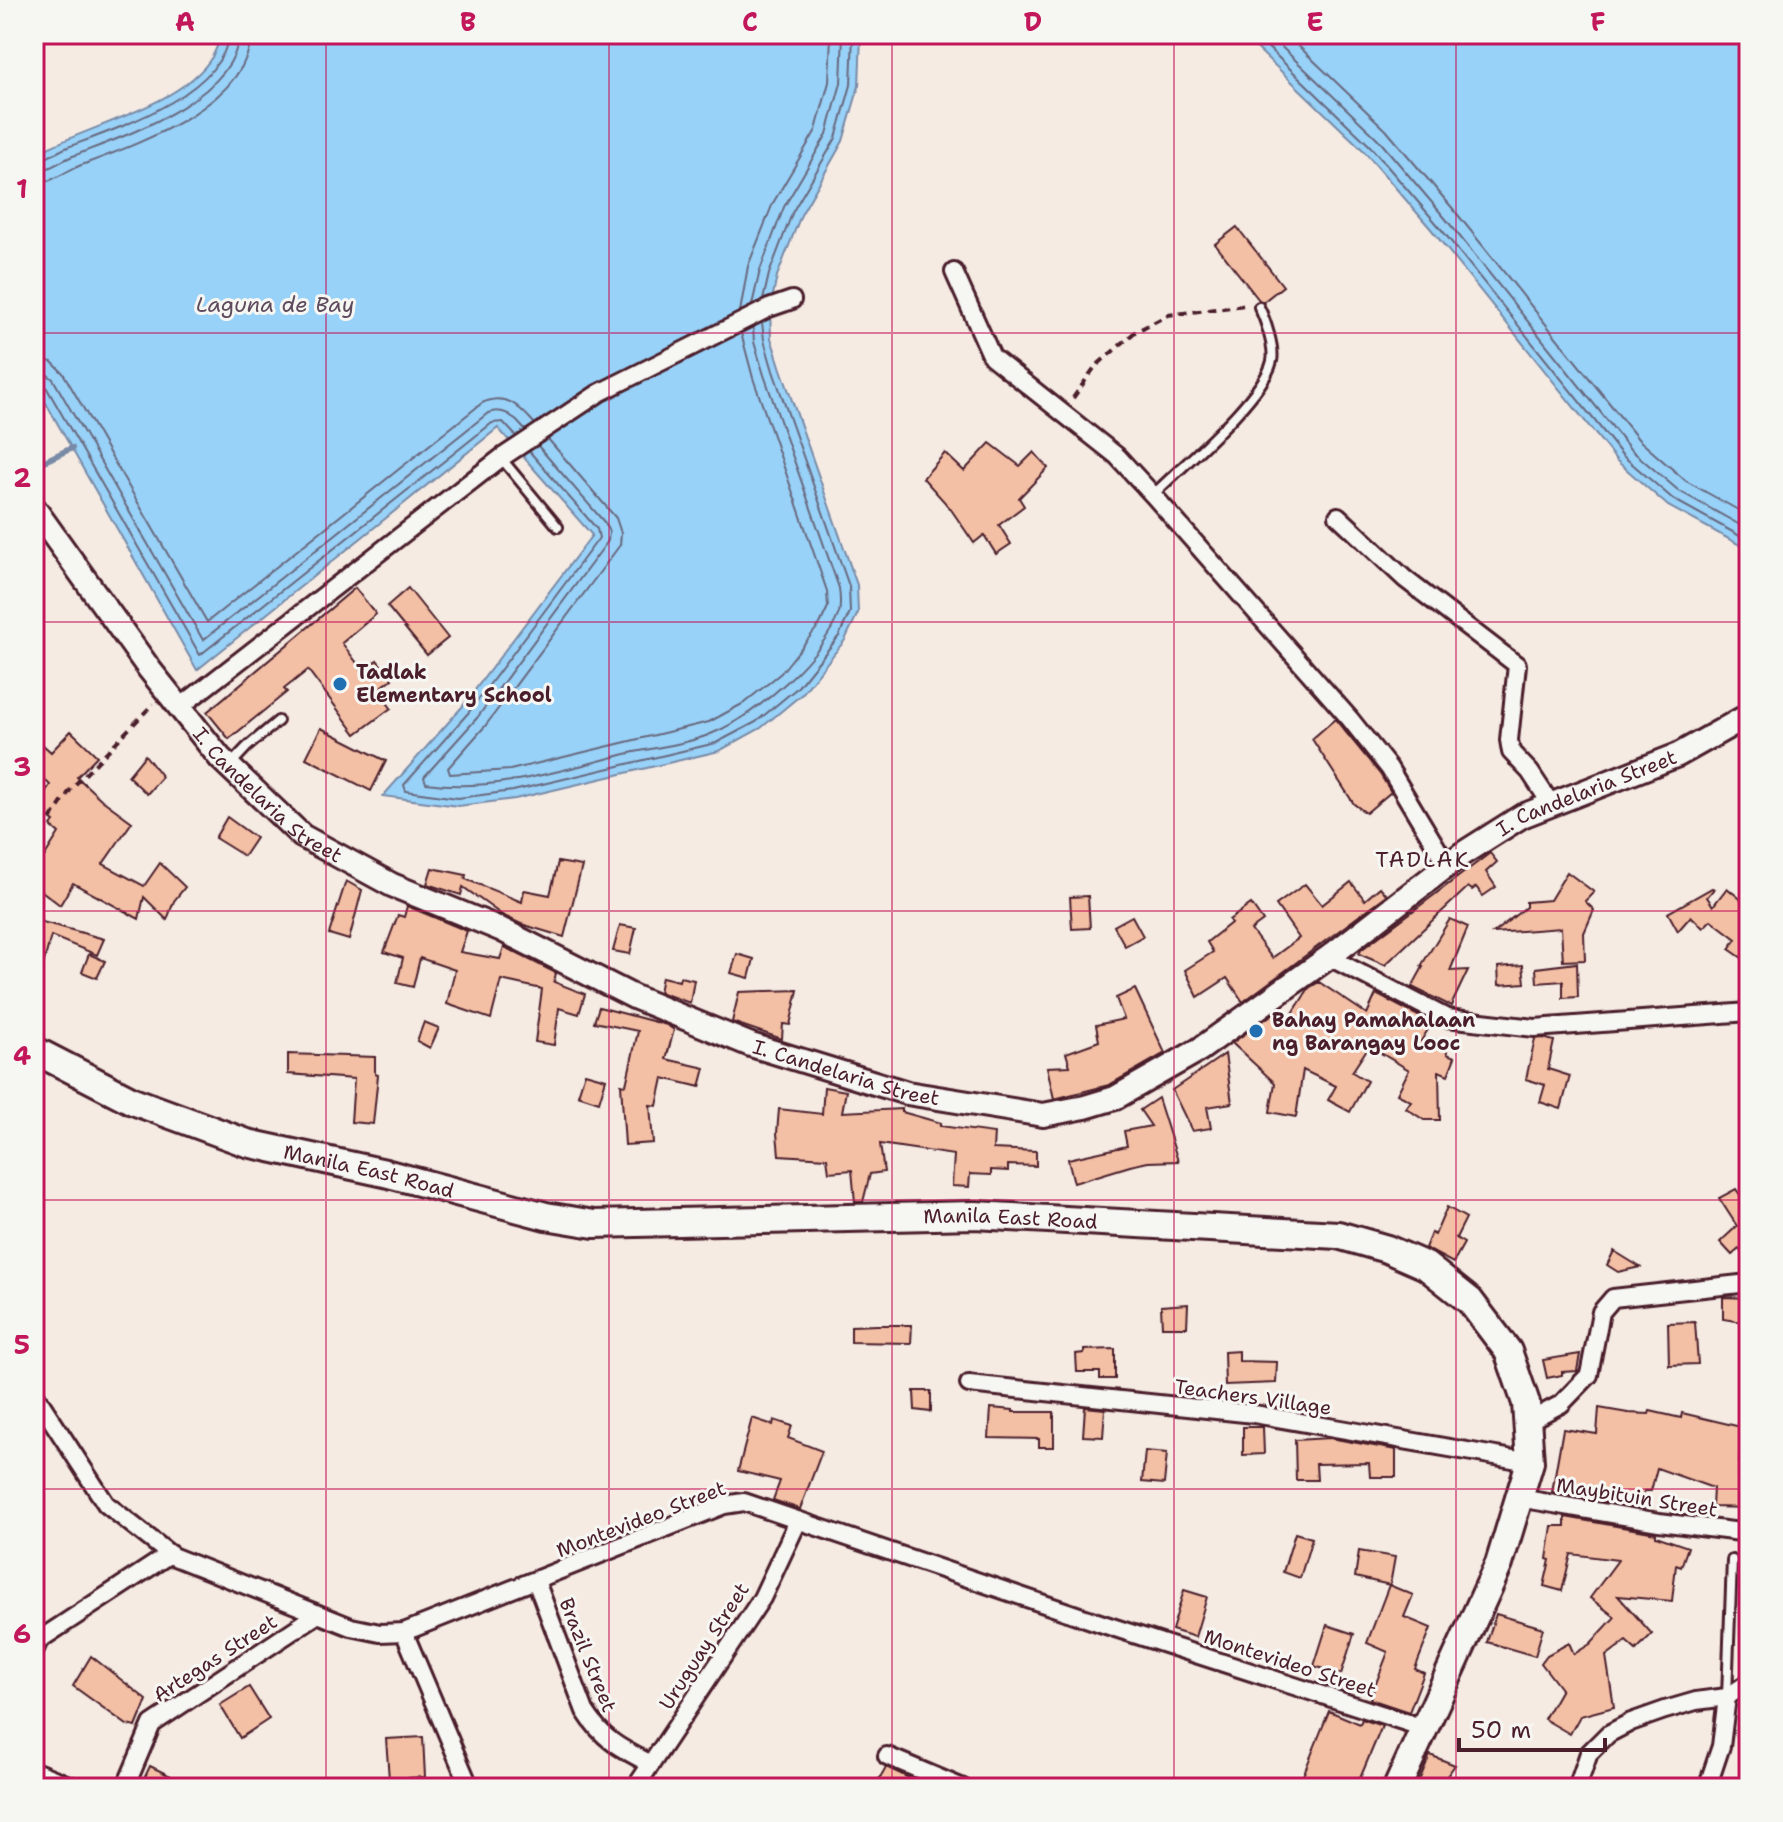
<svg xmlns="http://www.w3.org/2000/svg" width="1783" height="1822" viewBox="0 0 1783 1822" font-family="'Shantell Sans',sans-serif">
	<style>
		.water { fill: #98d2f8; stroke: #798aa6; stroke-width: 2 }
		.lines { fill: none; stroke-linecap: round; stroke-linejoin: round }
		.shore { stroke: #69677d; stroke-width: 2 }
		.stream { stroke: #798aa6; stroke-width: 6 }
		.building { fill: #f3bfa5; stroke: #4a1f2b; stroke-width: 2 }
		.service-casing { stroke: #4a1f2b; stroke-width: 14 }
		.minor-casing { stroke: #4a1f2b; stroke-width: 22 }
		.tertiary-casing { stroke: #4a1f2b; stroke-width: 28 }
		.primary-casing { stroke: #4a1f2b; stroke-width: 32 }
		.path { stroke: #4a1f2b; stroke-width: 4; stroke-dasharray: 8 6; stroke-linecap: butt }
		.service { stroke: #f6f6f2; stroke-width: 8 }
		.minor { stroke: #f6f6f2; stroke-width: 16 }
		.tertiary { stroke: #f6f6f2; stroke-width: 22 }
		.primary { stroke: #f6f6f2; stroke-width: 26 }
		.grid { fill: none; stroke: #c2185b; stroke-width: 2; stroke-opacity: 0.55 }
		.poi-dot { fill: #1f6fb2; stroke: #f6f6f2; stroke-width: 3 }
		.labels { text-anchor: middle; stroke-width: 6; stroke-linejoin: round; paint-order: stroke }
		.poi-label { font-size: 20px; font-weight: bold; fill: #4a1f2b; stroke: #f6f6f2; text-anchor: start }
		.street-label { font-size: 20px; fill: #4a1f2b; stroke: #f6f6f2 }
		.water-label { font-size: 22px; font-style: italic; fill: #5e4c5e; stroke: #f6f6f2 }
		.neighbourhood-label { font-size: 22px; letter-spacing: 2px; fill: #4a1f2b; stroke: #f6f6f2 }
		.neatline { fill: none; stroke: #c2185b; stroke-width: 3 }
		.grid-label { font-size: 26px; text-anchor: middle; font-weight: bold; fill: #c2185b }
	</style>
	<rect width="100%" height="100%" fill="#f5ebe3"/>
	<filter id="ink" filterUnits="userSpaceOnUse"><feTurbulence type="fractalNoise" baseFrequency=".0125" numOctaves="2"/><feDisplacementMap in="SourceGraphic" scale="16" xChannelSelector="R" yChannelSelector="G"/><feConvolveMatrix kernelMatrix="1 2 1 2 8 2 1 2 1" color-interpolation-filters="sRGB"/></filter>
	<g filter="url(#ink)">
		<g class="water">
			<path d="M222 34H861L859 86 843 141 801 215 777 276 770 309 771 338 781 369 857 585 858 613 845 640 802 694 761 728 719 751 515 799 458 806 383 796 462 707 592 535 498 428 197 670 34 382V155C83 127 182 106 212 57 216 50 219 41 222 34Z"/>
			<path d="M1242 34H1749V550L1668 506 1617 461 1431 229 1363 150Z"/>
		</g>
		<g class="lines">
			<g class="shore">
				<path d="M1254 34 1369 145 1437 224 1623 456 1673 499 1749 541"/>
				<path d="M1268 34 1377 138 1445 218 1630 449 1679 491 1749 530"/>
				<path d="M1286 34 1386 130 1454 210 1639 440 1686 481 1749 516"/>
				<path d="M34 162C46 160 57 151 68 147 116 129 223 94 229 34"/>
				<path d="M34 172C48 171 60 161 73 156 124 136 236 99 239 34"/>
				<path d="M34 184C51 183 64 172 79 166 135 145 249 106 251 34"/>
				<path d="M763 300 769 274 793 211 836 138 851 85 853 34"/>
				<path d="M752 305 760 270 784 207 827 134 841 83 843 34"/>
				<path d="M740 312 748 266 773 203 816 130 829 82 831 34"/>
				<path d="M34 358 52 362 63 373 207 622 482 403C506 392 519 406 535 424"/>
				<path d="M34 370 44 372 53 379 203 640 488 413C506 407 514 418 525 430"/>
				<path d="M34 380 45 385 200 655 492 423 503 422 516 436"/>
				<path d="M548 439 616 518 621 533 620 545 486 725 448 768 450 774 510 770 709 722 744 703 781 673 820 624 828 607 827 591 753 378 741 333"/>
				<path d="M538 446 605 523 609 532 608 541 477 718 424 777 426 783C495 793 564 769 630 753 657 747 688 744 713 733 756 716 823 656 839 613 841 605 840 596 839 588L764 375 754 342 753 327"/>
				<path d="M529 451 597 529 599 538 469 712 404 785 406 791 458 798 513 791 716 743 756 722 797 688 839 636 850 612 849 586 773 371 764 340 762 322"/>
			</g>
			<path class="stream" d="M34 466 72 448"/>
		</g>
		<g class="building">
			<path d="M1237 227 1283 286 1263 302 1259 300 1215 244Z"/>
			<path d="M990 443 1020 466 1034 452 1048 468 1019 498 1024 506 999 525 1011 544 996 554 984 535 974 543 950 508 923 478 945 453 964 471Z"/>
			<path d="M355 588 376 614 342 643 363 671 377 660 392 679 378 690 391 708 356 734 308 670 284 689 287 692 229 739 207 712Z"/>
			<path d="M408 588 448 638 427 655 387 606Z"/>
			<path d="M1335 719 1380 774 1391 792 1366 813 1354 804 1312 739Z"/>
			<path d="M321 728 386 761 371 791 306 758Z"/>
			<path d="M71 731 97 756 77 777 102 800 132 822 103 864 144 886 160 863 185 887 174 901 167 920 144 897 139 919 73 883 60 905 34 885V855L42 860 59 833 51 826 54 822 34 808 50 785 34 769V737L51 752Z"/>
			<path d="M145 755 162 777 147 794 128 776Z"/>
			<path d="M227 817 256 838 244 856 215 838Z"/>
			<path d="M1490 853 1497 862 1486 872 1496 887 1483 896 1476 887 1472 890 1468 887 1385 965 1359 954 1361 950Z"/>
			<path d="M558 862 582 866 564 937 521 924 502 915 463 887 461 895 427 884 432 868 466 875 465 879 522 902 524 890 550 895Z"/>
			<path d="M1567 872 1594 892 1585 901 1594 910 1584 933 1585 960 1563 961 1561 928 1493 933 1526 907V902L1550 900Z"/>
			<path d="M346 881 362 890 349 940 329 934Z"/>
			<path d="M1351 882 1365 900 1380 887 1387 895 1243 1002 1227 978 1198 997 1185 970 1213 952 1207 942 1231 923 1229 920 1251 904 1263 921 1251 930 1272 958 1299 938 1276 905 1305 884 1322 905Z"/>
			<path d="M1712 888 1714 889 1707 897 1713 906 1727 888 1749 906V950L1742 958 1729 949 1736 939 1711 920 1703 928 1691 916 1678 931 1668 913Z"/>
			<path d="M1088 896 1090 928 1072 929 1070 897Z"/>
			<path d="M407 906 467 931 460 952 500 959 504 947 556 973 554 982 585 994 579 1014 559 1008 554 1045 535 1042 542 989 501 980 491 1019 447 1004 455 970 420 958 413 987 397 983 403 958 384 952 398 915 404 917Z"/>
			<path d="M1132 916 1143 936 1125 946 1114 926Z"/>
			<path d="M1450 919 1468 927 1450 971 1468 970 1451 1006 1412 987 1423 967 1421 966Z"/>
			<path d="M38 921 54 925 104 939 97 955 51 936 39 980 34 979V937Z"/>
			<path d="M620 925 636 928 630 954 613 951Z"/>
			<path d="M89 954 105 961 97 978 82 972Z"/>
			<path d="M737 954 754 959 749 978 731 973Z"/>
			<path d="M1577 963 1578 997 1563 998V981L1537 983 1536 968Z"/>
			<path d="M1523 965 1525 983 1499 985 1498 967Z"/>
			<path d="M662 977 679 981 680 977 694 980 690 1003 659 992Z"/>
			<path d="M1319 982 1367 1014 1376 994 1432 1023 1421 1041 1446 1039 1447 1054 1455 1057 1448 1075 1439 1071 1440 1120H1424L1406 1108 1411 1101 1397 1094 1409 1070 1369 1046 1352 1072 1367 1081 1350 1112 1328 1100 1336 1086 1303 1070 1296 1117 1270 1112 1275 1083 1232 1043 1274 1013 1286 1024 1309 988Z"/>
			<path d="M1135 989 1165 1053 1109 1085 1054 1099 1047 1067 1070 1066 1066 1053 1099 1041 1096 1025 1124 1019 1116 998Z"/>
			<path d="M798 990 790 1025 783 1024 782 1039 732 1022 739 992Z"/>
			<path d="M599 1007 667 1025 674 1030 666 1059 705 1068 700 1087 663 1078 657 1106 650 1105 653 1143 625 1145 621 1084 626 1085 638 1031 594 1022Z"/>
			<path d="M424 1022 439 1028 430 1048 417 1041Z"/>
			<path d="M1543 1038 1554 1041 1548 1069 1570 1076 1561 1109 1540 1102 1545 1085 1526 1079 1535 1039Z"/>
			<path d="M288 1054 375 1057V1074L378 1075 373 1124 351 1122 354 1079 288 1074Z"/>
			<path d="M1225 1054 1232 1103 1207 1107 1211 1128 1192 1131 1172 1090Z"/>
			<path d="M585 1073 606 1079 599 1102 578 1095Z"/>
			<path d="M824 1087 846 1091 842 1112 902 1109V1112L941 1123 940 1126 994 1133 993 1149 1036 1151V1166L1008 1165V1171L991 1170V1175L970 1174 969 1187 952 1186 954 1155 880 1144 884 1172 870 1174 863 1202H855L852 1170 829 1172 827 1158 779 1155 777 1133 779 1109 822 1114Z"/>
			<path d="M1158 1098 1178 1161 1148 1162 1130 1166 1074 1183 1068 1159 1127 1146 1124 1131 1151 1126 1140 1110Z"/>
			<path d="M1736 1189 1749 1208V1263L1739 1249 1732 1255 1720 1242 1737 1226 1719 1198Z"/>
			<path d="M1447 1207 1466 1218 1456 1238 1464 1243 1453 1263 1425 1248 1431 1233 1435 1235Z"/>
			<path d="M1614 1251 1640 1267 1618 1272 1607 1265Z"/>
			<path d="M1723 1297 1749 1298V1323L1723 1319Z"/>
			<path d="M1188 1304 1187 1327H1162L1161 1306Z"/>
			<path d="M1695 1322 1698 1364 1669 1365 1668 1323Z"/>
			<path d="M877 1325H912L911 1343 851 1342V1326Z"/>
			<path d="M1115 1349V1379H1100V1372H1077L1076 1354 1084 1353V1350Z"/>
			<path d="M1239 1351V1361L1277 1362 1276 1383 1225 1385 1224 1352Z"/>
			<path d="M1580 1354 1577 1371 1562 1372V1375L1547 1378 1543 1360Z"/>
			<path d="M914 1391H931V1412L915 1410Z"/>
			<path d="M1085 1407 1105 1409 1103 1437 1083 1436Z"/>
			<path d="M991 1408 1013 1410V1412H1054V1447H1039V1439L989 1438Z"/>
			<path d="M1599 1408 1628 1413 1649 1414 1650 1411 1681 1418 1682 1413 1741 1427 1738 1487 1749 1489V1508L1712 1507 1713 1488 1657 1468 1651 1491H1644L1642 1508 1552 1492 1563 1429 1597 1434Z"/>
			<path d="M752 1418 773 1425 774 1420 792 1426 788 1438 822 1451 800 1509 773 1500 780 1481 738 1471Z"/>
			<path d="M1243 1427H1263L1264 1454 1243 1455Z"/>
			<path d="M1330 1438 1396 1450V1477H1370L1369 1463 1316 1464 1317 1480H1296L1295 1440Z"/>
			<path d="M1145 1451 1167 1453 1164 1484 1142 1482Z"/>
			<path d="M1565 1517 1656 1533V1536L1688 1547 1681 1567 1676 1565 1672 1601 1618 1596 1652 1634 1636 1650 1626 1641 1606 1656 1614 1707 1580 1716 1570 1734 1544 1719 1561 1689 1541 1663 1547 1655 1569 1643 1574 1654 1590 1644 1615 1617 1590 1598 1618 1560 1571 1554 1562 1591 1544 1586 1550 1560 1547 1559 1552 1526H1565Z"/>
			<path d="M1295 1533 1312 1538 1300 1578 1283 1572Z"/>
			<path d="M1359 1551 1395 1557 1390 1585 1355 1577Z"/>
			<path d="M1389 1585 1413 1595 1404 1617 1431 1628 1415 1669 1424 1673 1409 1712 1370 1699 1388 1652 1367 1643Z"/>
			<path d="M1184 1590 1207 1597 1195 1637 1172 1630Z"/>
			<path d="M1496 1614 1543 1628 1535 1656 1487 1642Z"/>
			<path d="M1327 1625 1354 1634 1341 1674 1314 1666Z"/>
			<path d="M91 1656 147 1700 136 1727 127 1725 73 1686Z"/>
			<path d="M249 1687 269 1719 240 1738 220 1705Z"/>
			<path d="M1329 1711 1360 1724 1362 1719 1382 1726 1356 1788H1298Z"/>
			<path d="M423 1737 425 1777 389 1779 386 1739Z"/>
			<path d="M1430 1755 1455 1765 1438 1788H1426L1418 1783Z"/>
			<path d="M150 1766 195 1788H158L143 1781Z"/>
			<path d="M886 1767 903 1775 927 1788H874Z"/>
		</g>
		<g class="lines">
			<defs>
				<g id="service">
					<path d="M501 458 558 527"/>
					<path d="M1154 494C1182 466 1264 397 1272 361 1275 348 1265 319 1259 307"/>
					<path d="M230 765 247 747 278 721"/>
					<path d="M1727 1696 1732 1560"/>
				</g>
				<g id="minor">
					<path d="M954 272 992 357 1117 456 1153 495 1350 719 1389 768 1447 865"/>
					<path d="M1338 516 1405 579 1517 665 1509 740 1511 752 1530 772 1551 804"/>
					<path d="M180 707 501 458 599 393 769 308 792 300"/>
					<path d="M1329 957 1447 1018 1535 1028 1749 1012"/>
					<path d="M969 1384 1254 1414 1530 1462"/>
					<path d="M34 1393 106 1504 172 1556 351 1627 380 1633 404 1632 724 1505 744 1502 1109 1626 1424 1728"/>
					<path d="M1527 1422 1561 1404 1589 1375 1601 1312 1613 1298 1749 1283"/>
					<path d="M1519 1498 1659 1522 1749 1533"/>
					<path d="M536 1581 585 1711C604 1741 620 1748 651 1764"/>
					<path d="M404 1632 470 1788"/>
					<path d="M34 1652 39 1640 170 1554"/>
					<path d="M887 1756 963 1788"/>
					<path d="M34 1771 76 1788"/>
					<path d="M125 1788 152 1724 318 1614"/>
					<path d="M635 1788 762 1598 798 1521"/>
					<path d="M1577 1788 1589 1753 1608 1734 1631 1722 1665 1710 1696 1701 1727 1697 1749 1682"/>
					<path d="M1707 1788 1721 1746 1727 1697"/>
				</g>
				<g id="tertiary">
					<path id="s1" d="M34 508 150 670 220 758 302 836 392 885 500 929 634 997 751 1045 907 1093 1043 1115 1085 1107 1115 1098 1199 1050 1329 957 1462 854 1522 816 1678 755 1749 715"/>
				</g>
				<g id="primary">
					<path id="s2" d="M34 1050 133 1101 247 1143 385 1173 546 1216 594 1224 975 1215 1338 1235 1387 1249 1426 1266 1470 1301 1508 1351 1526 1403 1530 1462 1499 1564 1397 1788"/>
				</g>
			</defs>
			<use href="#service" class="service-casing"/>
			<use href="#minor" class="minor-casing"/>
			<use href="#tertiary" class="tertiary-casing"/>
			<use href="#primary" class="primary-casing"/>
			<g class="path">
				<path d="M1073 398 1095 367 1135 332 1168 315 1246 305"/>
				<path d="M35 842 71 789 153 704"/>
			</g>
			<use href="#service" class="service"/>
			<use href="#minor" class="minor"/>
			<use href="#tertiary" class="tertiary"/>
			<use href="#primary" class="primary"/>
		</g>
	</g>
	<path class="grid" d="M326 34V1788M609 34V1788M892 34V1788M1174 34V1788M1456 34V1788M34 333H1749M34 622H1749M34 911H1749M34 1200H1749M34 1489H1749"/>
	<g class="poi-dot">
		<circle cx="340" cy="684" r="8"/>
		<circle cx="1256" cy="1031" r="8"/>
	</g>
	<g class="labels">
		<g class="poi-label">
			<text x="356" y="679">Tadlak<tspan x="356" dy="23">Elementary School</tspan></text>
			<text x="1272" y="1027">Bahay Pamahalaan<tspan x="1272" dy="23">ng Barangay Looc</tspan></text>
		</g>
		<g class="street-label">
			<text dy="7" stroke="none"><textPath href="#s1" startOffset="372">I. Candelaria Street</textPath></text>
			<text dy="7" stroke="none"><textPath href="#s1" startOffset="1860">I. Candelaria Street</textPath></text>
			<text dy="7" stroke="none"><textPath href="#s1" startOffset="1020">I. Candelaria Street</textPath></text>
			<text dy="7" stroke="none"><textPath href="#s2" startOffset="358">Manila East Road</textPath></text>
			<text dy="7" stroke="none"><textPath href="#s2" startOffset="1006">Manila East Road</textPath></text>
			<text transform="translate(1253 1397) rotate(8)" y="7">Teachers Village</text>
			<text transform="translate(1637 1497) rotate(9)" y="7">Maybituin Street</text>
			<text transform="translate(641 1519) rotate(-21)" y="7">Montevideo Street</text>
			<text transform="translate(704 1646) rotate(-57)" y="7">Uruguay Street</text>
			<text transform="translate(588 1655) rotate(68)" y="7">Brazil Street</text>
			<text transform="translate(215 1658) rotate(-33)" y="7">Artegas Street</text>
			<text transform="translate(1290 1663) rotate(18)" y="7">Montevideo Street</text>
		</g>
		<g class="water-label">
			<text x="275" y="312">Laguna de Bay</text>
		</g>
		<g class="neighbourhood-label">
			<text x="1423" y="867">TADLAK</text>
		</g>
	</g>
	<rect width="1783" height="1822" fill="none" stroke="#f6f6f2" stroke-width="88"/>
	<path d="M1459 1738v12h146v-12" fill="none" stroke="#4a1f2b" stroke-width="4"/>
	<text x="1471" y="1738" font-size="24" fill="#4a1f2b" stroke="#f6f6f2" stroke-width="6" paint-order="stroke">50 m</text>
	<rect x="44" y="44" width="1695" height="1734" class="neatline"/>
	<g class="grid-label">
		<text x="185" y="31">A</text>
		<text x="468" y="31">B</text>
		<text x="750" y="31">C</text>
		<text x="1033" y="31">D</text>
		<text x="1315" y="31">E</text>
		<text x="1598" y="31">F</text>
		<text x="22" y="198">1</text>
		<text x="22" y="487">2</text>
		<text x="22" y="776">3</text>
		<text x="22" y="1065">4</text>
		<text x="22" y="1354">5</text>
		<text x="22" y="1643">6</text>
	</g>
</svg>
